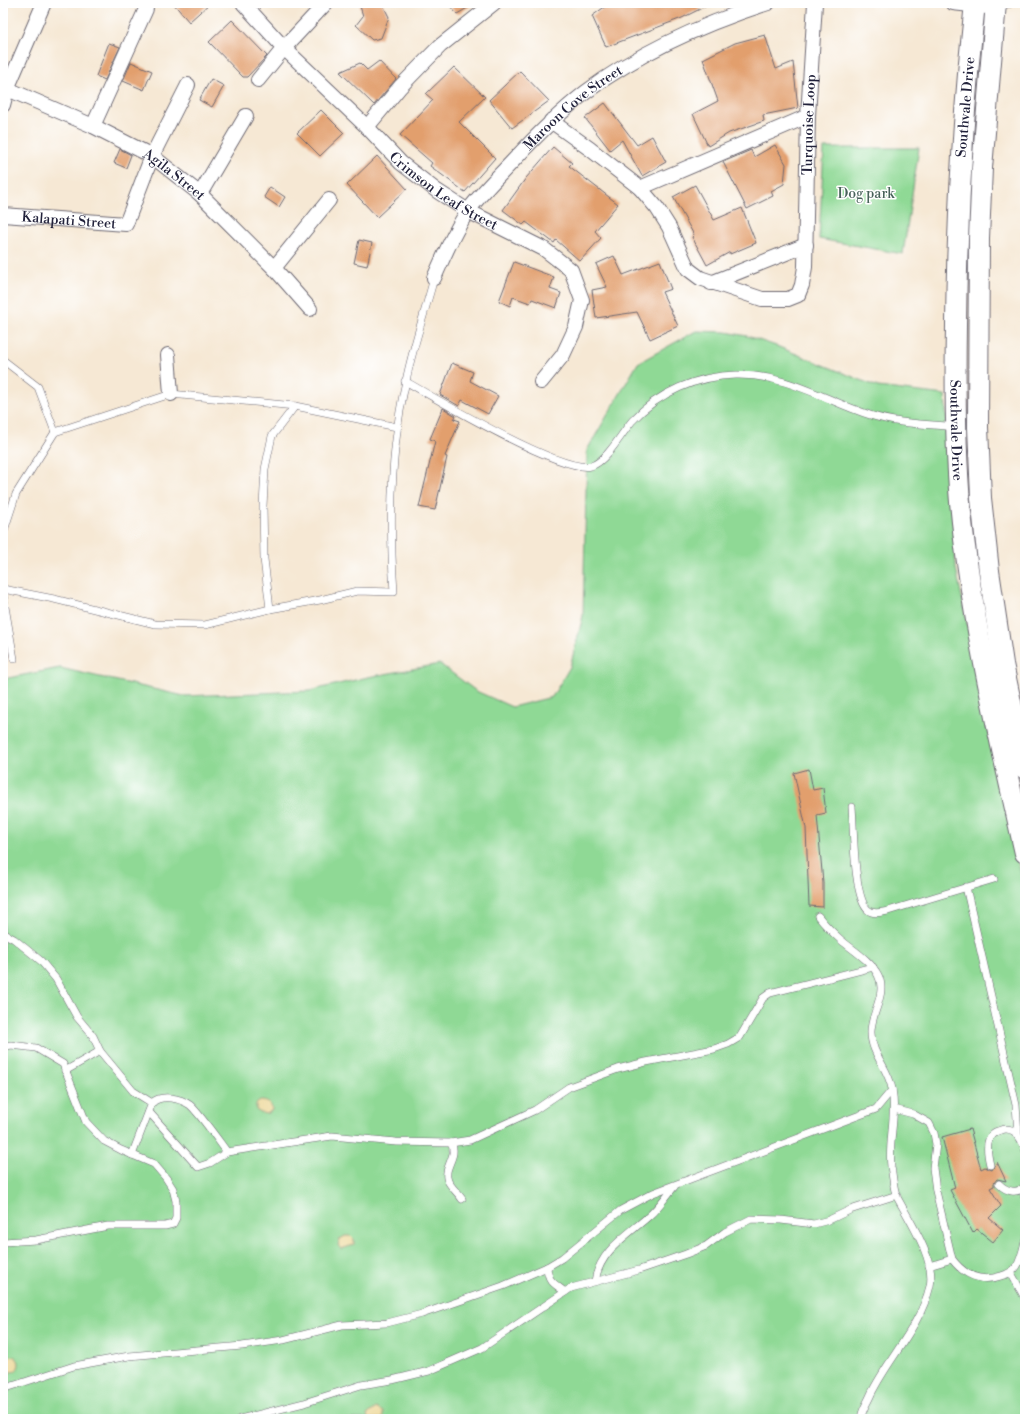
<svg xmlns="http://www.w3.org/2000/svg" width="1028" height="1422" viewBox="0 0 1028 1422" font-family="'Libre Bodoni',serif">
	<style>
		.green { fill: #8fd995; stroke: #587e68 }
		.sand { fill: #eeda9e; stroke: #887e6c }
		.building { fill: #e29f6d }
		.lines { fill: none; stroke-linecap: round; stroke-linejoin: round }
		.lane-casing { stroke: #6c6771; stroke-width: 8 }
		.street-casing { stroke: #6c6771; stroke-width: 16 }
		.secondary-casing { stroke: #6c6771; stroke-width: 22 }
		.lane { stroke: #fff; stroke-width: 7 }
		.street { stroke: #fff; stroke-width: 14 }
		.secondary { stroke: #fff; stroke-width: 20 }
		.labels { text-anchor: middle; stroke-width: 3; stroke-linejoin: round; paint-order: stroke }
		.street-label { font-size: 14px; fill: #22223b; stroke: #fff }
		.park-label { font-size: 14px; fill: #48625a; stroke: #fff }
	</style>
	<rect width="100%" height="100%" fill="#fff"/>
	<filter id="ink" filterUnits="userSpaceOnUse"><feTurbulence type="fractalNoise" baseFrequency=".025" numOctaves="2"/><feDisplacementMap in="SourceGraphic" scale="8" xChannelSelector="R" yChannelSelector="G"/><feConvolveMatrix kernelMatrix="1 2 1 2 8 2 1 2 1" color-interpolation-filters="sRGB"/></filter>
	<filter id="wash" filterUnits="userSpaceOnUse"><feTurbulence type="fractalNoise" baseFrequency=".012" numOctaves="4" result="noise"/><feDisplacementMap in="SourceGraphic" scale="16" xChannelSelector="R" yChannelSelector="G"/><feGaussianBlur stdDeviation="0.9" result="paint"/><feColorMatrix in="noise" values="0 0 0 0 0 0 0 0 0 0 0 0 0 0 0 0 0 1.4 0 .05"/><feComposite in="paint" operator="in"/></filter>
	<g filter="url(#wash)">
		<rect width="100%" height="100%" fill="#f6e8d4"/>
		<g class="green">
			<path d="M824 148H919L903 254 819 239Z"/>
			<path d="M696 331 726 332 747 336 779 347 878 387 945 395 956 568 989 733 1025 892V1419H3V679L60 668 184 696 309 691 368 677 440 664 476 691 512 707 552 697 570 667 583 616 587 450 638 363Z"/>
		</g>
		<g class="sand">
			<path d="M260 1101C266 1101 272 1103 272 1110L267 1114 261 1113 256 1110V1104Z"/>
			<path d="M345 1236H351L354 1239V1245L341 1249 338 1245 340 1239Z"/>
			<circle cx="11" cy="1364" r="8"/>
			<path d="M376 1408 383 1412V1419H368L367 1415Z"/>
		</g>
		<g id="blocks">
			<g class="building">
				<path d="M173 3H210L189 22Z"/>
				<path d="M359 3H382L389 17 381 38 372 40 356 25 363 16Z"/>
				<path d="M447 3H476L457 14Z"/>
				<path d="M610 3H712L682 18 606 47 592 16Z"/>
				<path d="M232 20 267 56 247 77H243L209 42Z"/>
				<path d="M765 35 776 69 793 62 798 108 763 115 764 121 729 133 708 146 693 114 718 101 703 59 735 43Z"/>
				<path d="M109 43 120 47 105 80 96 76Z"/>
				<path d="M379 61 396 79 374 105 340 72 360 63 367 70Z"/>
				<path d="M131 62 152 71 144 90 123 81Z"/>
				<path d="M454 67 485 97 459 122 495 158 465 192 430 166 432 163 400 135 433 100 426 94Z"/>
				<path d="M520 71 549 101 512 128 489 100Z"/>
				<path d="M211 79 224 86 212 107 199 100Z"/>
				<path d="M605 103 637 145 652 136 666 162 642 176 622 140 610 150 585 118Z"/>
				<path d="M321 110 344 133 320 156 297 133Z"/>
				<path d="M775 145 786 164 784 184 771 191 773 196 747 209 723 162 751 150 754 157Z"/>
				<path d="M553 147 572 163 569 166 618 204 595 231 601 238 580 261 556 240 554 243 526 222 523 225 503 210 526 178Z"/>
				<path d="M120 149 131 155 126 168 114 163Z"/>
				<path d="M377 156 407 189 377 217 347 185Z"/>
				<path d="M695 185 714 220 742 208 756 243 730 254V252L707 265 692 237 694 235 673 197Z"/>
				<path d="M270 187 285 197 279 207 264 197Z"/>
				<path d="M359 240 372 243 367 266 354 263Z"/>
				<path d="M614 256 623 275 660 261 671 289 662 292 678 326 650 339 637 312 596 318 592 290 607 287 596 264Z"/>
				<path d="M514 262 554 277 550 289 561 293 556 308 532 299 530 303 513 297 510 306 499 301Z"/>
				<path d="M452 363 473 372 470 381 498 396 488 414 462 400 459 406 440 395Z"/>
				<path d="M443 408 456 416 454 419 460 421 445 456 447 457 435 510 419 507 435 441 430 439Z"/>
				<path d="M809 769 813 790 823 788 826 813 817 815 823 883V907L809 906 806 828 794 773Z"/>
				<path d="M970 1129 981 1169 985 1167 992 1170 997 1162 1006 1181 997 1179 994 1183V1186L990 1188 1001 1206 989 1218 1003 1230 993 1242 977 1229 973 1233 950 1190 955 1188 942 1137Z"/>
			</g>
		</g>
	</g>
	<g filter="url(#ink)">
		<use href="#blocks" fill-opacity="0" stroke="#6c6771" stroke-width="1"/>
		<g class="lines">
			<defs>
				<g id="lane">
					<path d="M998 7 1012 3"/>
					<path d="M3 360 38 387 55 432"/>
					<path d="M405 381C436 399 561 473 591 466 606 462 622 433 632 421 659 392 697 376 736 375 787 374 824 400 870 415 897 424 927 424 955 427"/>
					<path d="M3 550V534L16 494 55 432 171 394 295 406 397 427"/>
					<path d="M3 589 54 599 155 624 205 625 270 609 320 600 357 591 394 592C389 522 390 450 406 381 413 346 425 312 434 278"/>
					<path d="M3 595 14 659"/>
					<path d="M270 609 264 559 263 506 265 469 272 436 295 406"/>
					<path d="M852 807C854 828 853 897 868 910 873 915 882 912 888 911L994 879"/>
					<path d="M966 887 1016 1105 1018 1134"/>
					<path d="M818 916C825 925 833 933 841 940 853 950 871 961 878 975 888 994 870 1014 871 1033 871 1054 889 1069 892 1089 897 1115 888 1141 891 1167 893 1176 893 1188 897 1197 909 1220 936 1259 930 1286 920 1327 889 1357 871 1394 868 1402 861 1411 861 1419"/>
					<path d="M3 933 14 939 41 961 56 979 77 1017 93 1036 100 1051 133 1091 152 1103 132 1155"/>
					<path d="M3 1047 11 1045 36 1048 63 1064 86 1122 104 1141 121 1150 154 1164 166 1178 173 1189 176 1201V1218L173 1224 165 1226H108L36 1240 3 1242"/>
					<path d="M65 1071 100 1051"/>
					<path d="M152 1103C161 1094 180 1098 190 1105 200 1114 218 1140 227 1152L332 1136 396 1142 451 1143 470 1140 535 1110 569 1087 618 1069 646 1062 714 1049 728 1044 740 1037 763 998 770 993 873 967"/>
					<path d="M894 1109 913 1114 929 1123 934 1133 936 1144 933 1168 936 1191 952 1259C964 1275 981 1283 1001 1276 1008 1274 1013 1272 1017 1266 1021 1259 1023 1250 1025 1242"/>
					<path d="M149 1112 198 1167 210 1163 227 1152"/>
					<path d="M451 1143C459 1156 442 1168 448 1181 451 1187 458 1193 462 1199"/>
					<path d="M990 1165C988 1157 986 1147 989 1139 991 1135 994 1132 998 1131 1013 1124 1020 1136 1025 1149"/>
					<path d="M999 1184C1006 1191 1017 1195 1025 1186"/>
					<path d="M1023 1189 1025 1199"/>
					<path d="M929 1266 952 1259"/>
					<path d="M547 1267C548 1282 554 1283 565 1292"/>
					<path d="M1011 1273 1025 1298"/>
					<path d="M595 1281C600 1250 628 1235 650 1215 659 1207 666 1196 674 1187"/>
					<path d="M3 1389 74 1366 129 1356 242 1346 283 1340 342 1325 387 1323 422 1314 503 1286 547 1267 562 1258 621 1210 653 1193 876 1109 892 1090"/>
					<path d="M240 1419 304 1403 361 1385 392 1380 429 1371 482 1348 571 1288 639 1270 686 1254 706 1246 725 1232 751 1219 781 1220 814 1224 829 1220 850 1210 897 1195"/>
				</g>
				<g id="street">
					<path id="s1" d="M243 3 284 48 367 127 401 163 437 191 468 211 544 249 571 270 582 300 576 327 563 355 541 382"/>
					<path d="M953 3 996 8"/>
					<path d="M258 80 284 48 326 3"/>
					<path id="s2" d="M3 87 93 126 152 156 200 194 274 268 310 309"/>
					<path d="M3 105 7 89 44 3"/>
					<path id="s3" d="M551 121 590 149 640 188 657 208 669 227 688 269 700 278 762 299H788L798 295 802 285 805 267 808 116 815 3"/>
					<path d="M93 126 146 9"/>
					<path d="M367 127 400 87 440 46 494 3"/>
					<path d="M640 188 808 116"/>
					<path d="M200 194 246 116"/>
					<path id="s4" d="M3 215 126 224 152 156 188 85"/>
					<path d="M274 268 329 200"/>
					<path id="s5" d="M434 278C444 256 454 231 468 211 481 193 498 177 513 161 536 136 559 113 586 92 638 53 706 23 768 3"/>
					<path d="M711 283 806 245"/>
					<path d="M168 355 171 394"/>
				</g>
				<g id="secondary">
					<path id="s6" d="M975 3C963 110 957 217 956 325 955 384 955 443 960 502 971 620 999 737 1025 853"/>
					<path d="M996 3 982 168 979 238 978 427 981 498 989 571 1003 664 1025 769"/>
				</g>
			</defs>
			<use href="#lane" class="lane-casing"/>
			<use href="#street" class="street-casing"/>
			<use href="#secondary" class="secondary-casing"/>
			<use href="#lane" class="lane"/>
			<use href="#street" class="street"/>
			<use href="#secondary" class="secondary"/>
		</g>
	</g>
	<g class="labels">
		<g class="street-label">
			<text transform="translate(965 107) rotate(-85)" y="5">Southvale Drive</text>
			<text dy="5" stroke="none"><textPath href="#s5" startOffset="223">Maroon Cove Street</textPath></text>
			<text dy="5" stroke="none"><textPath href="#s3" startOffset="495">Turquoise Loop</textPath></text>
			<text dy="5" stroke="none"><textPath href="#s2" startOffset="193">Agila Street</textPath></text>
			<text dy="5" stroke="none"><textPath href="#s1" startOffset="276">Crimson Leaf Street</textPath></text>
			<text dy="5" stroke="none"><textPath href="#s4" startOffset="66">Kalapati Street</textPath></text>
			<text dy="5" stroke="none"><textPath href="#s6" startOffset="428">Southvale Drive</textPath></text>
		</g>
		<g class="park-label">
			<text x="866" y="198">Dog park</text>
		</g>
	</g>
	<rect width="1028" height="1422" fill="none" stroke="#fff" stroke-width="16"/>
</svg>
